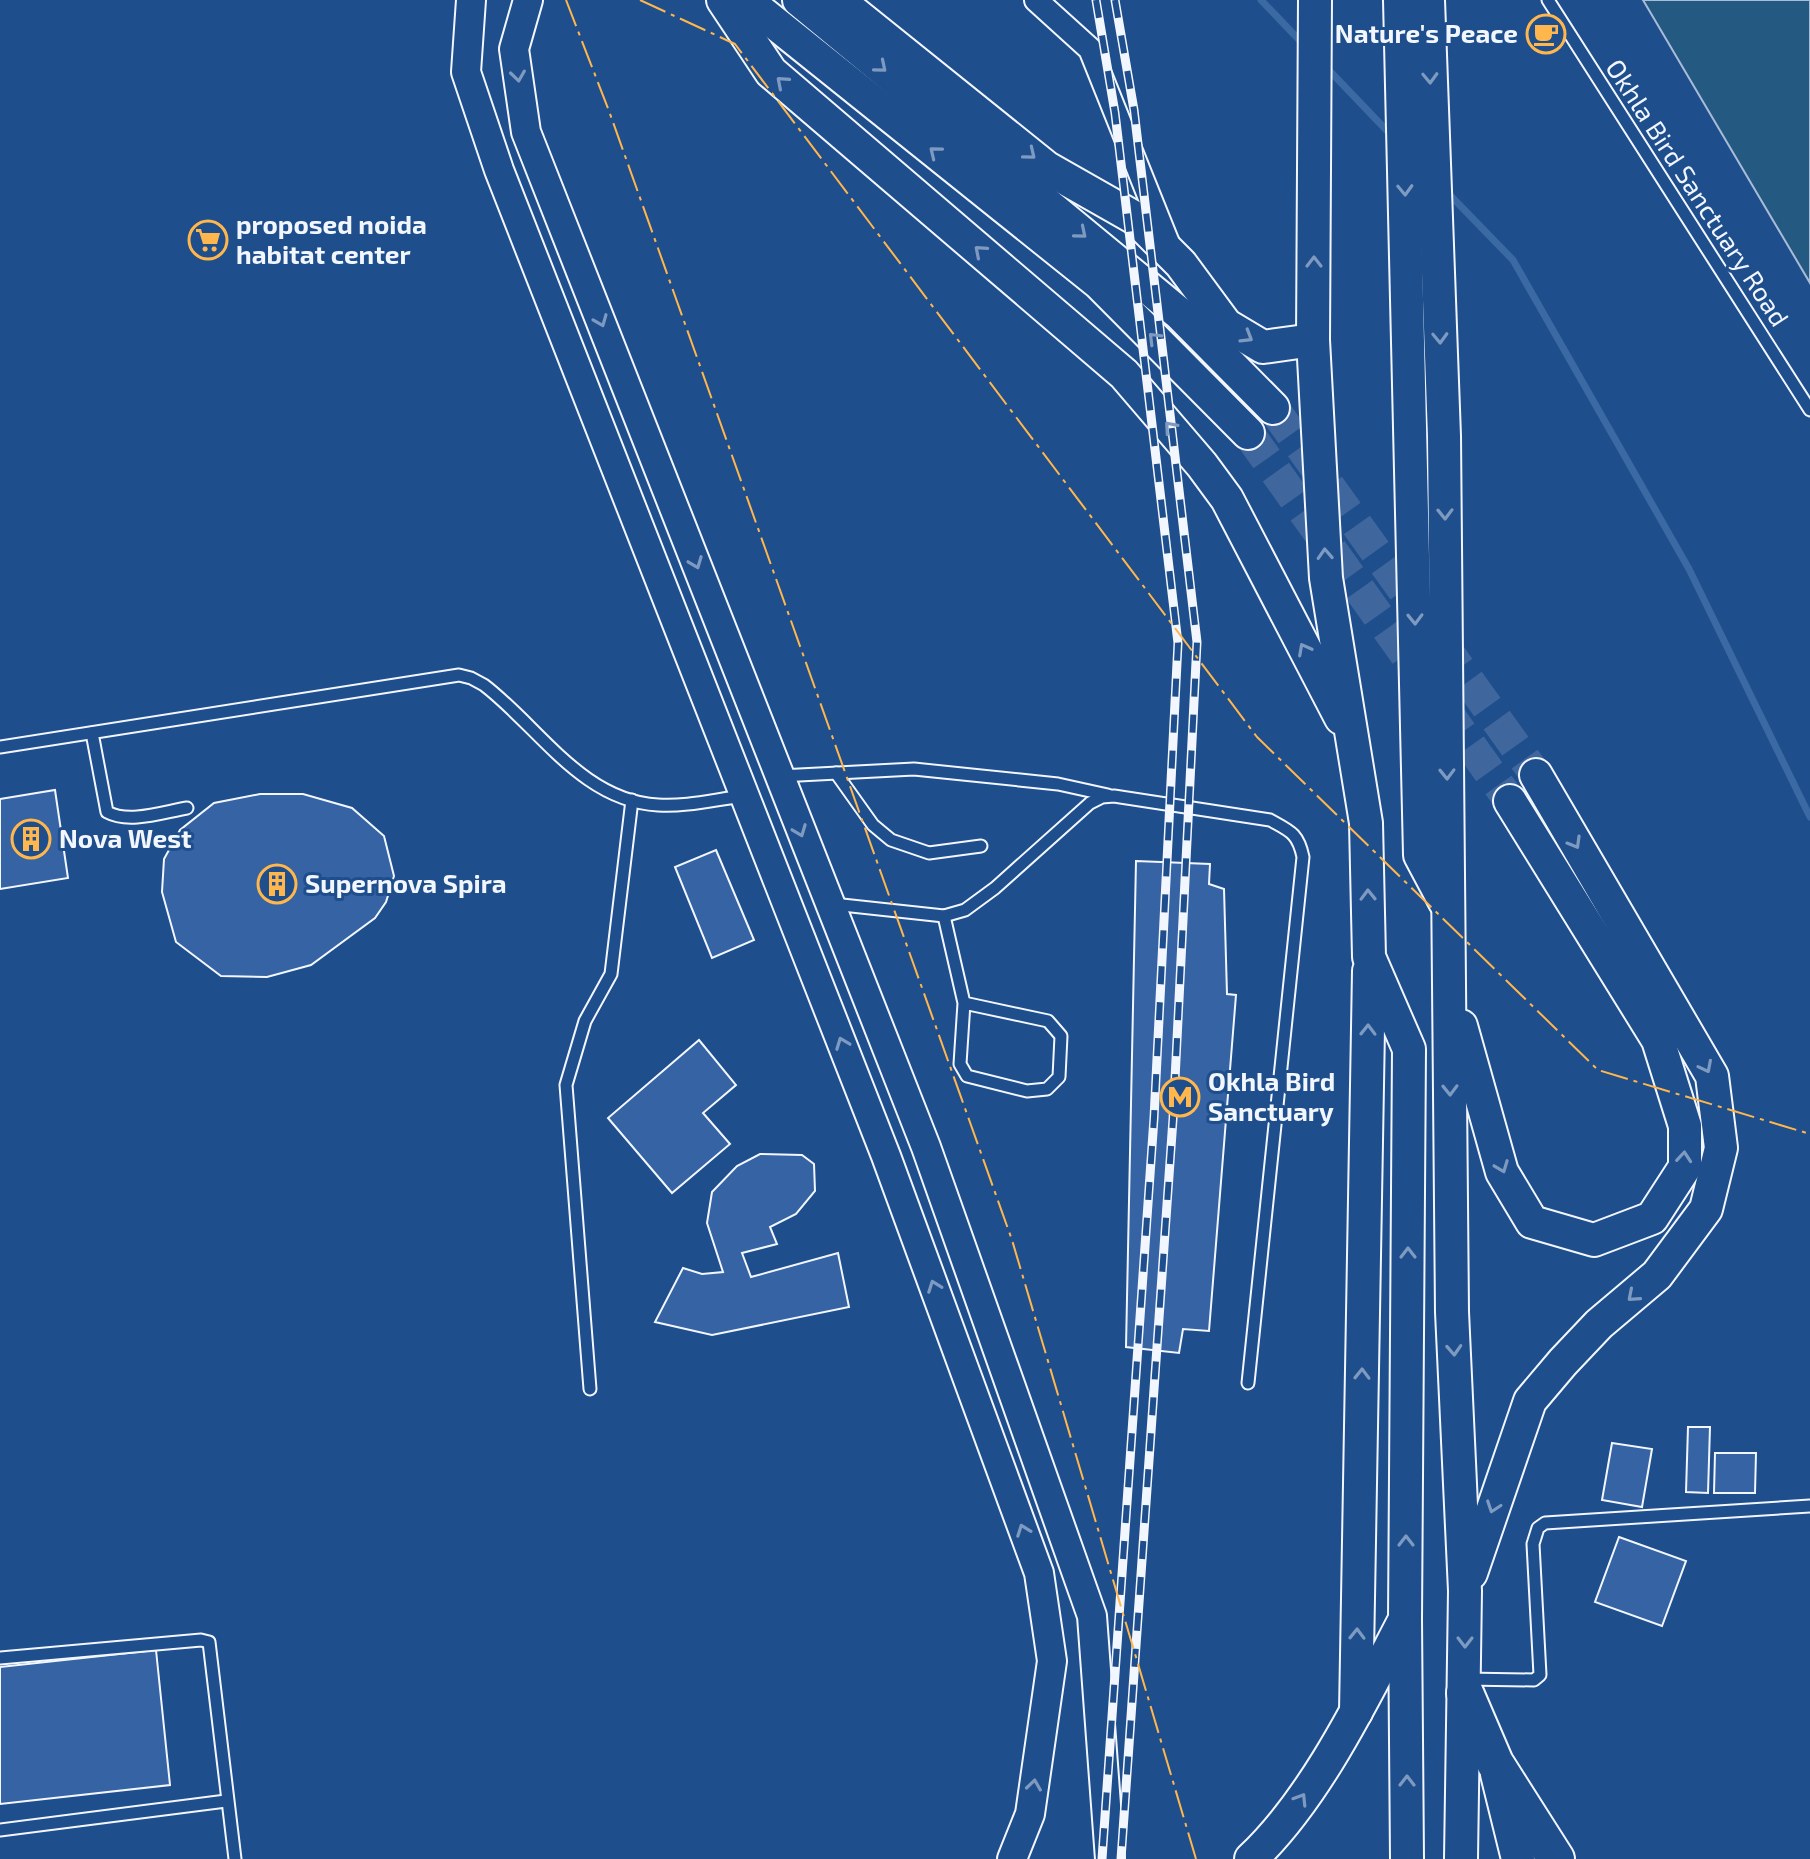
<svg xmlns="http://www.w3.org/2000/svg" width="1810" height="1859" viewBox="0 0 1810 1859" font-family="'Exo 2',sans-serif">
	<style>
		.green { fill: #245a82; stroke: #a8bbd7; stroke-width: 2 }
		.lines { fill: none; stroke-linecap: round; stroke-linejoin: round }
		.stream { stroke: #3b69a3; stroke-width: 7 }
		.building { fill: #3563a3; stroke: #f2f6ff; stroke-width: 2 }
		.secondary-tunnel { stroke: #3f679d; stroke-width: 32; stroke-dasharray: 32 16; stroke-linecap: butt }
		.service-casing { stroke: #f2f6ff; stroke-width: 15 }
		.minor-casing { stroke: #f2f6ff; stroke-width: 26 }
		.tertiary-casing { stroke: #f2f6ff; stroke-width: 32 }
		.secondary-casing { stroke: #f2f6ff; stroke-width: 36 }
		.trunk-casing { stroke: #f2f6ff; stroke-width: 40 }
		.service { stroke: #1f4e8c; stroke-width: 11 }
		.minor { stroke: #1f4e8c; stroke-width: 22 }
		.tertiary { stroke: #1f4e8c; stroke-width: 28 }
		.secondary { stroke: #1f4e8c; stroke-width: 32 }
		.trunk { stroke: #1f4e8c; stroke-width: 36 }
		.rail-casing { stroke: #f2f6ff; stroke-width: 9 }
		.rail { stroke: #1f4e8c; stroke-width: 6; stroke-dasharray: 18; stroke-linecap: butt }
		.power { stroke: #ffb74d; stroke-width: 2; stroke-dasharray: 28 6 4 6; stroke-linecap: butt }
		.oneway { stroke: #7e9ac0 }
		.labels { text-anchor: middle; stroke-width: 6; stroke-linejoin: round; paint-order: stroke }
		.poi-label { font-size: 26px; font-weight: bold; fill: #f2f6ff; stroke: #1f4e8c; text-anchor: start }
		.street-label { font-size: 26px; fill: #f2f6ff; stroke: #1f4e8c }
	</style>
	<rect width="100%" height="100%" fill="#1f4e8c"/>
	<path class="green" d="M1643 0H1810V283Z"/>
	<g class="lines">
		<g class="stream">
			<path d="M1261 0 1305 46"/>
			<path d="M1325 66 1391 135"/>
			<path d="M1445 190 1513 260 1689 569 1810 817"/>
		</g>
	</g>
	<g class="building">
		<path d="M55 790 68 878 0 889V799Z"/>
		<path d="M260 794H303L352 808 384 836 394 876 386 902 375 918 311 965 267 977 221 976 176 942 162 892 164 859 180 830 214 803Z"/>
		<path d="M716 850 754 940 712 958 675 867Z"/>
		<path d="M1136 861 1210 864 1209 884 1224 889 1227 994 1236 995 1209 1331 1183 1329 1179 1353 1126 1347Z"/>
		<path d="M699 1040 736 1085 703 1113 730 1144 672 1193 608 1118Z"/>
		<path d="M760 1154 802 1155 814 1164 815 1191 796 1214 770 1227 777 1244 742 1253 751 1277 838 1253 849 1307 712 1335 655 1322 683 1268 702 1274 723 1272 707 1223 712 1192 737 1166Z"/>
		<path d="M1688 1427H1710L1708 1493 1686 1492Z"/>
		<path d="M1612 1443 1652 1449 1642 1507 1602 1500Z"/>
		<path d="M1715 1453H1756L1755 1493H1714Z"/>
		<path d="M1619 1537 1686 1561 1662 1626 1595 1602Z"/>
		<path d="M156 1650 170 1785 0 1804V1667Z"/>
	</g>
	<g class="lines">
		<g class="secondary-tunnel">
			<path d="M1273 408 1536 775"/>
			<path d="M1248 433 1510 801"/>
		</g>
		<defs>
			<g id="service">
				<path d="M1548 0 1810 410"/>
				<path d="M92 733 107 812C129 824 163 812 187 808"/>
				<path d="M0 747 459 675 471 678 484 685C539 727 582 801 658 805 686 807 717 799 744 796"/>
				<path d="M836 773 873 825 891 840 929 853 981 846"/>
				<path d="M780 776 914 769 1058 784 1108 795"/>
				<path d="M833 904 944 916 965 910 995 888 1090 803 1102 797 1114 796 1270 820C1290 831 1298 833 1303 857L1248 1383"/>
				<path d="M944 916 964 1003 1048 1021 1061 1036 1059 1077 1047 1089 1027 1091 967 1076 960 1064 964 1003"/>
				<path d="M590 1389 566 1085 585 1021 611 974 632 800"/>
				<path d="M0 1658 201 1640 209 1642 235 1859"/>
				<path d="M1465 1679 1534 1680 1540 1675 1533 1544 1538 1528 1545 1523 1810 1506"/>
				<path d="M0 1830 226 1801"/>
			</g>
			<path id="minor" d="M1036 0 1090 49 1170 248"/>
			<g id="tertiary">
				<path d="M471 0 466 72 499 170 886 1156 1039 1573 1052 1661 1030 1814 1012 1859"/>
				<path d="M528 0 514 49 526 132 926 1147 1092 1616 1110 1859"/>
			</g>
			<g id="secondary">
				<path d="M723 0 771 72 1124 374 1202 465 1227 499 1341 718"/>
				<path d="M746 0 1099 283 1248 433"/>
				<path d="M799 0 1180 314 1273 408"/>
				<path d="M838 0 1047 168 1135 218 1181 264 1226 325 1263 347 1313 340"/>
				<path d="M1315 0 1313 340 1326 578 1366 823 1369 957 1409 1049 1405 1619 1407 1859"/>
				<path d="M1400 0 1420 855 1445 902"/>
				<path d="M1428 0 1444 436 1452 1312 1465 1591 1461 1859"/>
				<path d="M1461 1026 1502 1172 1532 1222 1594 1240 1652 1218 1685 1167V1126L1658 1040 1510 801"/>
				<path d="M1471 1573 1530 1401 1563 1362 1599 1324 1657 1275 1706 1209 1721 1148 1712 1076 1536 775"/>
				<path d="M1356 1712 1369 971"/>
				<path d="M1497 1774 1518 1859"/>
				<path d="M1251 1859C1315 1799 1363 1699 1404 1621"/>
			</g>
			<path id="trunk" d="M1465 1693 1495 1763 1556 1859"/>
		</defs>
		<use href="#service" class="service-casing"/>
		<use href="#minor" class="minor-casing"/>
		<use href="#tertiary" class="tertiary-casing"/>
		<use href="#secondary" class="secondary-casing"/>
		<use href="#trunk" class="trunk-casing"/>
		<use href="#service" class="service"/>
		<use href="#minor" class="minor"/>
		<use href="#tertiary" class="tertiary"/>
		<use href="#secondary" class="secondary"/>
		<use href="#trunk" class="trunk"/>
		<defs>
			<g id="rail">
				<path d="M1096 0 1115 113 1178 643 1154 1118 1102 1859"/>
				<path d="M1115 0 1134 110 1197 642 1173 1119 1121 1859"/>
			</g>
		</defs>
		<use href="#rail" class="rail-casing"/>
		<use href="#rail" class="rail"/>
		<g class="power">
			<path d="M566 0 609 111 1012 1240 1196 1859"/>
			<path d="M640 0 735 44 1257 737 1598 1070 1810 1134"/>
		</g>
	</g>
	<defs><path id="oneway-chevron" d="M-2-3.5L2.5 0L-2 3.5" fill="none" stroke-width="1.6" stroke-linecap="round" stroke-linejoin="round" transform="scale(2)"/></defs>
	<g class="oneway">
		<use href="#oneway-chevron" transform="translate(881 67) rotate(40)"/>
		<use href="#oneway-chevron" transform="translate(518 76) rotate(82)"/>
		<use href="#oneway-chevron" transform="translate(1430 78) rotate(88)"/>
		<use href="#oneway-chevron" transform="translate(782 82) rotate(-139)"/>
		<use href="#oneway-chevron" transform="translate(935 152) rotate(-141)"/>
		<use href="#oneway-chevron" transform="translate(1030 154) rotate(39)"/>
		<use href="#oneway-chevron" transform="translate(1405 190) rotate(88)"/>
		<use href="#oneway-chevron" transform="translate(1081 233) rotate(40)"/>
		<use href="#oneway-chevron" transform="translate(980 251) rotate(-139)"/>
		<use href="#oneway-chevron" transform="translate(1314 262) rotate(-90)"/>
		<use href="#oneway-chevron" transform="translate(601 321) rotate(68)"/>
		<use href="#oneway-chevron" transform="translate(1247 337) rotate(31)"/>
		<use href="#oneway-chevron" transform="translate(1154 338) rotate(-135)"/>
		<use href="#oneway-chevron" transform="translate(1440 338) rotate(88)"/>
		<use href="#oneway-chevron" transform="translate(1170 427) rotate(-131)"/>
		<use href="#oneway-chevron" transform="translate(1445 514) rotate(89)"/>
		<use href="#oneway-chevron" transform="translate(1325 554) rotate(-93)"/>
		<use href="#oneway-chevron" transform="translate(696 563) rotate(69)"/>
		<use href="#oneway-chevron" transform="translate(1415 619) rotate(89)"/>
		<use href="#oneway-chevron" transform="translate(1304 649) rotate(-118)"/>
		<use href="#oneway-chevron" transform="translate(1447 774) rotate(89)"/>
		<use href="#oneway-chevron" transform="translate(800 831) rotate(69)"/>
		<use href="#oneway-chevron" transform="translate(1575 843) rotate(60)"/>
		<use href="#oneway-chevron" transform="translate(1368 895) rotate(-91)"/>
		<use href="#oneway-chevron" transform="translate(1368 1030) rotate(-89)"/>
		<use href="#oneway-chevron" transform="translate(842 1043) rotate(-111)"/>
		<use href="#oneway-chevron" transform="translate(1706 1067) rotate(63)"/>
		<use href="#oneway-chevron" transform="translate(1450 1090) rotate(89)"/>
		<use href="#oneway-chevron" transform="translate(1684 1157) rotate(-85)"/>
		<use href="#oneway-chevron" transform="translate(1502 1167) rotate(69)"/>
		<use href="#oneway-chevron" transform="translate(1408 1253) rotate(-90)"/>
		<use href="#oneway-chevron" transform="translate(934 1286) rotate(-110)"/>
		<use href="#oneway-chevron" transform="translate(1633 1296) rotate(139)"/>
		<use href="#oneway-chevron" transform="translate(1454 1350) rotate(87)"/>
		<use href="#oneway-chevron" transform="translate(1362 1374) rotate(-89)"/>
		<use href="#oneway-chevron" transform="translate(1493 1507) rotate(109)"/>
		<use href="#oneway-chevron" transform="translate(1023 1530) rotate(-110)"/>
		<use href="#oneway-chevron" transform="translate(1406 1541) rotate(-90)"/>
		<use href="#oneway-chevron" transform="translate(1357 1634) rotate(-89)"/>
		<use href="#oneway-chevron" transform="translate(1465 1642) rotate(90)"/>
		<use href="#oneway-chevron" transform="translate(1407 1781) rotate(-90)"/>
		<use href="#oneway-chevron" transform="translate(1034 1785) rotate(-82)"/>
		<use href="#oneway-chevron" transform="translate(1301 1799) rotate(-58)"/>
	</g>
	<defs>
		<symbol id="cafe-ring" viewBox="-11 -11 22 22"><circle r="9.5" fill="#1f4e8c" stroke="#ffb74d" stroke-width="1.5"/><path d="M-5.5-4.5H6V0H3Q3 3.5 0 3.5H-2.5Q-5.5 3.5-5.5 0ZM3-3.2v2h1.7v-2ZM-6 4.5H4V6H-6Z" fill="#ffb74d"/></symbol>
		<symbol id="supermarket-ring" viewBox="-11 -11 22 22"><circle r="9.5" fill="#1f4e8c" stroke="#ffb74d" stroke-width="1.5"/><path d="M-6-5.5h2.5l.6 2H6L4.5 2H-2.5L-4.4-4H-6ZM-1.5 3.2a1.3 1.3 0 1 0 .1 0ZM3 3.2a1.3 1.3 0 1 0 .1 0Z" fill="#ffb74d"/></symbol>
		<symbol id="building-ring" viewBox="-11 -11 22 22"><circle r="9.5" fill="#1f4e8c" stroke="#ffb74d" stroke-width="1.5"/><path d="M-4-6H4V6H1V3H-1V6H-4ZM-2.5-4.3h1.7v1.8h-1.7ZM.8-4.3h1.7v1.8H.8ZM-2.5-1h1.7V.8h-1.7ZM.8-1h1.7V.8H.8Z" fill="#ffb74d"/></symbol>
		<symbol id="metro-ring" viewBox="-11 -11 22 22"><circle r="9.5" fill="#1f4e8c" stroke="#ffb74d" stroke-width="1.5"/><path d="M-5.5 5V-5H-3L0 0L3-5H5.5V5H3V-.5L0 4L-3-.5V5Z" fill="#ffb74d"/></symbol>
	</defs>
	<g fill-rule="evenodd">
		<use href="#cafe-ring" x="1524" y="12" width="44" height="44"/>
		<use href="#supermarket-ring" x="186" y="218" width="44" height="44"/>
		<use href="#building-ring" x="9" y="817" width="44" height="44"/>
		<use href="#building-ring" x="255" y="862" width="44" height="44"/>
		<use href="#metro-ring" x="1158" y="1075" width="44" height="44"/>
	</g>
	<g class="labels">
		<g class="poi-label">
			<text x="1518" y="43" text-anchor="end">Nature's Peace</text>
			<text x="236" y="234">proposed noida<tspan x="236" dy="30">habitat center</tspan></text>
			<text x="59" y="848">Nova West</text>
			<text x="305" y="893">Supernova Spira</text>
			<text x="1208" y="1091">Okhla Bird<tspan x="1208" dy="30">Sanctuary</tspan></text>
		</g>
		<g class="street-label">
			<text transform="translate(1697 193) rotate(57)" y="9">Okhla Bird Sanctuary Road</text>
		</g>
	</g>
</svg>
